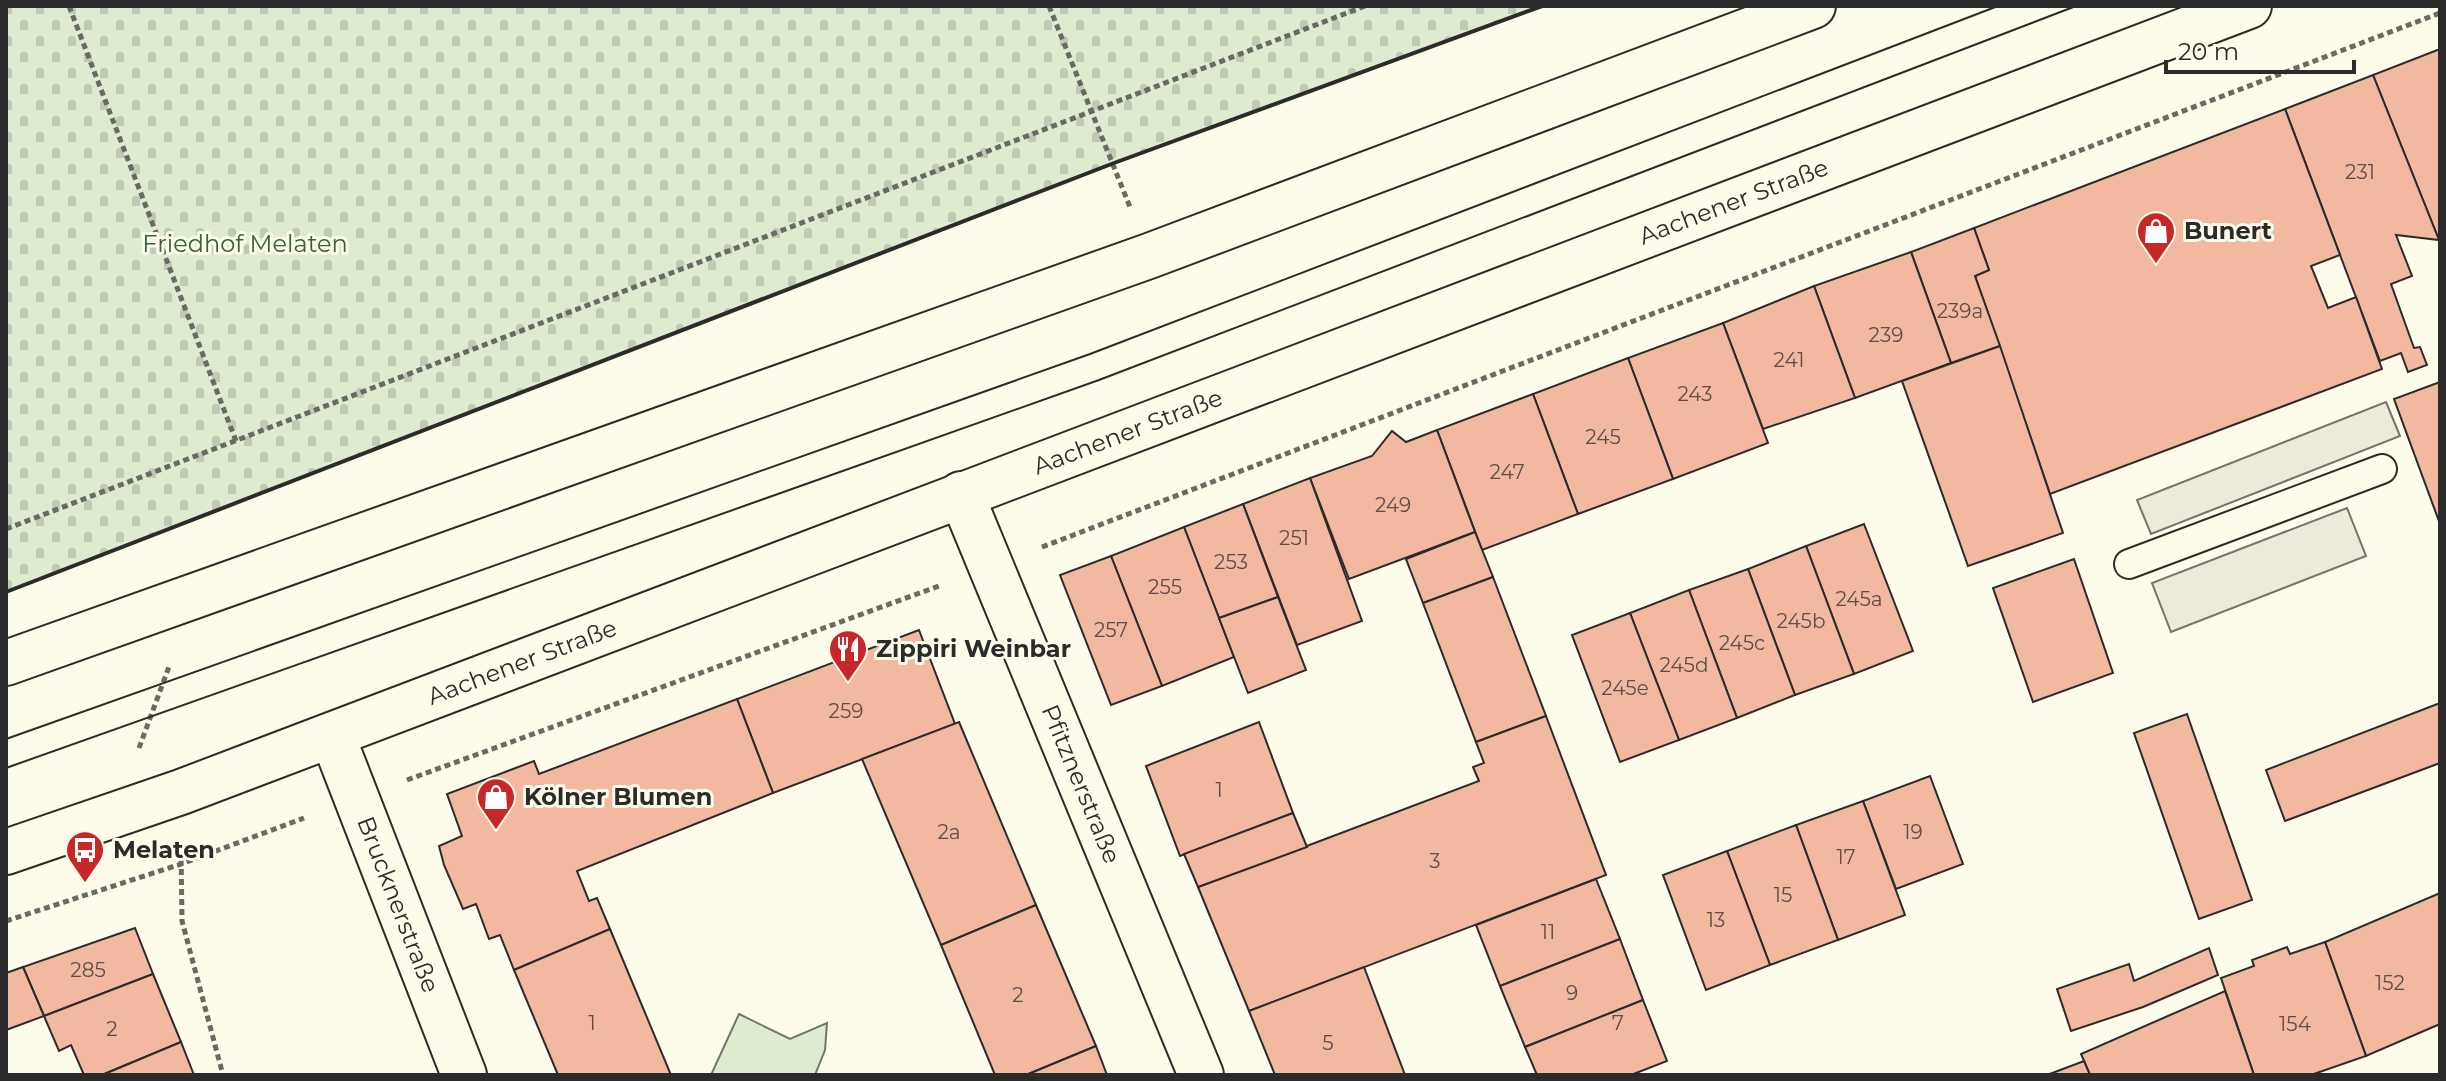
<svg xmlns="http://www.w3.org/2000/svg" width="2446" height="1081" viewBox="0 0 2446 1081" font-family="Montserrat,sans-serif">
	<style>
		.cemetery { fill: url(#cemetery-stones); stroke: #74746e; stroke-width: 2 }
		.green { fill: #deebd1; stroke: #74746e; stroke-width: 2 }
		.parking { fill: #eceadb; stroke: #74746e; stroke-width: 2 }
		.building { fill: #f2b8a0; stroke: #2b2b2b; stroke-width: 2 }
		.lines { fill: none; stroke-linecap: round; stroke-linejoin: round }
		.lane-casing { stroke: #2b2b2b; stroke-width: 32 }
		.street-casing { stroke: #2b2b2b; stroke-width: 48 }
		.primary-casing { stroke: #2b2b2b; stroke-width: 48 }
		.path { stroke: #6a6964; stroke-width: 5; stroke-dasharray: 6 4; stroke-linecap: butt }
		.lane { stroke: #fdfbea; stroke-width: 28 }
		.street { stroke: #fdfbea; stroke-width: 44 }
		.primary { stroke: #fdfbea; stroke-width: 44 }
		.tram { stroke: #2b2b2b; stroke-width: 2 }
		.wall { stroke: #2b2b2b; stroke-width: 4 }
		.labels { text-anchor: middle; stroke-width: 6; stroke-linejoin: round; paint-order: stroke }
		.number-label { font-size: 20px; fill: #5d4e48 }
		.street-label { font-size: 24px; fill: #2b2b2b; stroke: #fdfbea }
		.poi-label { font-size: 24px; font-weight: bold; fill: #2b2b2b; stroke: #fdfbea; text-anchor: start }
		.park-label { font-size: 24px; fill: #34623c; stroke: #fdfbea }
	</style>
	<defs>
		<pattern id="cemetery-stones" width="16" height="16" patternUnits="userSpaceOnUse" patternTransform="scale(2)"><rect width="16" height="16" fill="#deebd1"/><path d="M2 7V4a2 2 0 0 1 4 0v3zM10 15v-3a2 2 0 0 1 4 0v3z" fill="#bfcab4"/></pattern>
	</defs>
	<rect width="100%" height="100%" fill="#fdfbea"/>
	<path class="cemetery" d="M6 6H1542L1114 163 6 592Z"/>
	<path class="green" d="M739 1014 790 1039 827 1023 825 1050 815 1075H711Z"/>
	<g class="parking">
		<path d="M2386 402 2400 436 2151 534 2137 500Z"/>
		<path d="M2347 508 2366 556 2171 632 2152 583Z"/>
	</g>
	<g class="building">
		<path d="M2440 49V239L2439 240 2373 75Z"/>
		<path d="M2373 75 2439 240 2396 235 2412 276 2391 284 2414 348 2420 347 2427 365 2408 372 2401 353 2380 361 2285 109Z"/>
		<path d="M2285 109 2340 255 2311 266 2328 308 2356 297 2382 369 2050 494 1975 276 1989 270 1974 228Z"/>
		<path d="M1974 228 1989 270 1975 276 2000 346 1951 363 1911 252Z"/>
		<path d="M1911 252 1951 363 1855 398 1814 286Z"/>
		<path d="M1814 286 1855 398 1763 429 1723 323Z"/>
		<path d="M1723 323 1768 443 1673 479 1628 358Z"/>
		<path d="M2000 346 2063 533 1968 566 1902 381Z"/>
		<path d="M1628 358 1673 479 1578 514 1533 394Z"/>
		<path d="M2440 382V524L2394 399Z"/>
		<path d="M1533 394 1578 514 1482 550 1437 430Z"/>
		<path d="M1437 430 1475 532 1349 579 1310 478 1372 456 1392 431 1406 442Z"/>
		<path d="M1310 478 1362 621 1297 645 1243 504Z"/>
		<path d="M1243 504 1278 597 1219 618 1184 527Z"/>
		<path d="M1864 524 1913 651 1854 674 1806 546Z"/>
		<path d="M1184 527 1234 657 1162 686 1111 556Z"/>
		<path d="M1475 532 1493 577 1423 603 1406 559Z"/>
		<path d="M1806 546 1854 674 1795 695 1748 569Z"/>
		<path d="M1111 556 1162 686 1111 705 1060 575Z"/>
		<path d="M2074 559 2113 673 2033 702 1993 588Z"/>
		<path d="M1748 569 1795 695 1737 718 1689 590Z"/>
		<path d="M1493 577 1546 716 1476 742 1423 603Z"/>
		<path d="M1689 590 1737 718 1679 740 1630 613Z"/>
		<path d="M1278 597 1306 670 1248 693 1219 618Z"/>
		<path d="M1630 613 1679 740 1620 762 1572 635Z"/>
		<path d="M919 630 955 724 773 793 737 699Z"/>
		<path d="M737 699 773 793 577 871 589 901 597 898 610 929 514 970 500 935 489 939 476 904 463 909 444 865 439 846 462 836 447 794 534 761 539 774Z"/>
		<path d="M2440 703V763L2285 821 2266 770Z"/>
		<path d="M2187 714 2252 900 2199 919 2134 733Z"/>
		<path d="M1546 716 1606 875 1249 1011 1198 887 1479 781 1473 767 1484 763 1476 742Z"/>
		<path d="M959 722 1036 905 941 945 862 759Z"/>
		<path d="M1259 722 1293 813 1180 856 1146 766Z"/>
		<path d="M1930 776 1963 864 1896 889 1863 801Z"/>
		<path d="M1863 801 1905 915 1838 940 1796 825Z"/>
		<path d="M1293 813 1307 847 1198 887 1184 854Z"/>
		<path d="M1796 825 1838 940 1770 965 1727 851Z"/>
		<path d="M1727 851 1770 965 1706 990 1663 875Z"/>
		<path d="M1596 879 1620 939 1500 986 1476 925Z"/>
		<path d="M2440 893V1024L2366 1056 2325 942Z"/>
		<path d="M1036 905 1096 1046 1026 1075H995L941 945Z"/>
		<path d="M135 928 153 974 44 1016 23 967Z"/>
		<path d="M610 929 671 1075H558L514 970Z"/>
		<path d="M1620 939 1643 1000 1525 1047 1500 986Z"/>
		<path d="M2325 942 2366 1056 2311 1075H2254L2221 978 2254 966 2252 960 2287 947 2290 954Z"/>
		<path d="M2209 948 2218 975 2143 1007 2071 1031 2057 989 2129 964 2134 981Z"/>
		<path d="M23 967 44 1016 6 1030V973Z"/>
		<path d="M1364 967 1405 1075H1275L1249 1011Z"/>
		<path d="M153 974 181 1042 102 1075H84L71 1045 59 1051 44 1016Z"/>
		<path d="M2225 991 2254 1075H2090L2081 1054Z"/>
		<path d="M1643 1000 1667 1061 1631 1075H1537L1525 1047Z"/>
		<path d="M181 1042 194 1075H102Z"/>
		<path d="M1096 1046 1107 1075H1026Z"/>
		<path d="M2084 1061 2090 1075H2047Z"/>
	</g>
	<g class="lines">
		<defs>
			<path id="lane" d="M2129 564 2382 469"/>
			<g id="street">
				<path id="s1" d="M961 494 1201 1075"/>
				<path id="s2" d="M332 735 464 1075"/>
			</g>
			<g id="primary">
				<path d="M6 663 1149 256 1813 6"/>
				<path id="s3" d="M6 852 181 792 2249 6"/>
			</g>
		</defs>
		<use href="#lane" class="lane-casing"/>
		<use href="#street" class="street-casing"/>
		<use href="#primary" class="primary-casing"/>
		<g class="path">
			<path d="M69 6 236 441"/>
			<path d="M1049 6 1130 207"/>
			<path d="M6 529 1365 6"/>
			<path d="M1042 547 2440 13"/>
			<path d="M139 748 170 664"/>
			<path d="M407 780 939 586"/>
			<path d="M181 849 182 921 223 1075"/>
			<path d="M6 921 181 864 304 818"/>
		</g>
		<use href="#lane" class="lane"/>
		<use href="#street" class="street"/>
		<use href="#primary" class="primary"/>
		<g class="tram">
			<path d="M6 739 1090 354 1998 6"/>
			<path d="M6 768 1099 380 2076 6"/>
		</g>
		<path class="wall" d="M6 592 1114 163 1542 6"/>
	</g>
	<defs>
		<symbol id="shop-pin" viewBox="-11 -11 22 30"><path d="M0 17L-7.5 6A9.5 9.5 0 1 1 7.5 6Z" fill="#c62828" stroke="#fdfbea"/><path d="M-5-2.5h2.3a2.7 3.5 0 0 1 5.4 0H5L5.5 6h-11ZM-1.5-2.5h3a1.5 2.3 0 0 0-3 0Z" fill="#fff"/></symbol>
		<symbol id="restaurant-pin" viewBox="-11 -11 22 30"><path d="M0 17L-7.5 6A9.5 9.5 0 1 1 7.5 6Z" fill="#c62828" stroke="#fdfbea"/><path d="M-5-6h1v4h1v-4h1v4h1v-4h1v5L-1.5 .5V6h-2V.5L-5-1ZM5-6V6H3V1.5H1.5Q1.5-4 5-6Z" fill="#fff"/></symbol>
		<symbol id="bus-pin" viewBox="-11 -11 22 30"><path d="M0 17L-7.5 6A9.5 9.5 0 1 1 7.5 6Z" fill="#c62828" stroke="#fdfbea"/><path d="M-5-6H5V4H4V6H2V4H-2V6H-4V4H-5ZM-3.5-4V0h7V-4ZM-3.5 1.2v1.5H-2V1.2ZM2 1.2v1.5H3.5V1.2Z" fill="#fff"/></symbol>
	</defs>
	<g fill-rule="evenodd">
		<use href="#shop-pin" x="2134" y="209" width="44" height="60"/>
		<use href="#restaurant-pin" x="826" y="627" width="44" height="60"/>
		<use href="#shop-pin" x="474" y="775" width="44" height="60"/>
		<use href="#bus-pin" x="63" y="828" width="44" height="60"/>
	</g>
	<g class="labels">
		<g class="number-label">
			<text x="2360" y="179">231</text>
			<text x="1960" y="318">239a</text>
			<text x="1886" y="342">239</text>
			<text x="1789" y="367">241</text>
			<text x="1695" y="401">243</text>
			<text x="1603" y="444">245</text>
			<text x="1507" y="479">247</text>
			<text x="1393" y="512">249</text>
			<text x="1294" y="545">251</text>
			<text x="1231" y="569">253</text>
			<text x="1165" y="594">255</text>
			<text x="1859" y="606">245a</text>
			<text x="1801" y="628">245b</text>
			<text x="1111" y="637">257</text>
			<text x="1742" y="650">245c</text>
			<text x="1684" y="672">245d</text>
			<text x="1625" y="695">245e</text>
			<text x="846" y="718">259</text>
			<text x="1219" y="797">1</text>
			<text x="949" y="839">2a</text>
			<text x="1913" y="839">19</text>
			<text x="1846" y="864">17</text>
			<text x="1435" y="868">3</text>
			<text x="1783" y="902">15</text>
			<text x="1716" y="927">13</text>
			<text x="1548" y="939">11</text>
			<text x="88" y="977">285</text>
			<text x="2390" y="990">152</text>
			<text x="1572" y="1000">9</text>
			<text x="1018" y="1002">2</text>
			<text x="592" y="1030">1</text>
			<text x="1618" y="1030">7</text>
			<text x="2295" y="1031">154</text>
			<text x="112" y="1036">2</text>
			<text x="1328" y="1050">5</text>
		</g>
		<g class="street-label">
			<text dy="8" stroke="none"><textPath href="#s3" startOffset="1846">Aachener Straße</textPath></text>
			<text dy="8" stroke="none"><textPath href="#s3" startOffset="1198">Aachener Straße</textPath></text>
			<text dy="8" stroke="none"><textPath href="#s3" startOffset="550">Aachener Straße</textPath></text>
			<text dy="8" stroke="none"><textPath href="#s1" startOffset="314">Pfitznerstraße</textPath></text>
			<text dy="8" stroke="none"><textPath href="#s2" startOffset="182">Brucknerstraße</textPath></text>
		</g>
		<g class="poi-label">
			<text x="2184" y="239">Bunert</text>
			<text x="876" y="657">Zippiri Weinbar</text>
			<text x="524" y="805">Kölner Blumen</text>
			<text x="113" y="858">Melaten</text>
		</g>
		<g class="park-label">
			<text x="245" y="252">Friedhof Melaten</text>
		</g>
	</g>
	<rect width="2446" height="1081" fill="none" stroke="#2b2b2b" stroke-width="16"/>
	<path d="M2166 60v12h188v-12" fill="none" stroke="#2b2b2b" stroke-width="4"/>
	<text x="2178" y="60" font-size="24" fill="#2b2b2b" stroke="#fdfbea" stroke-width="6" paint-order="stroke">20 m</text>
</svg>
